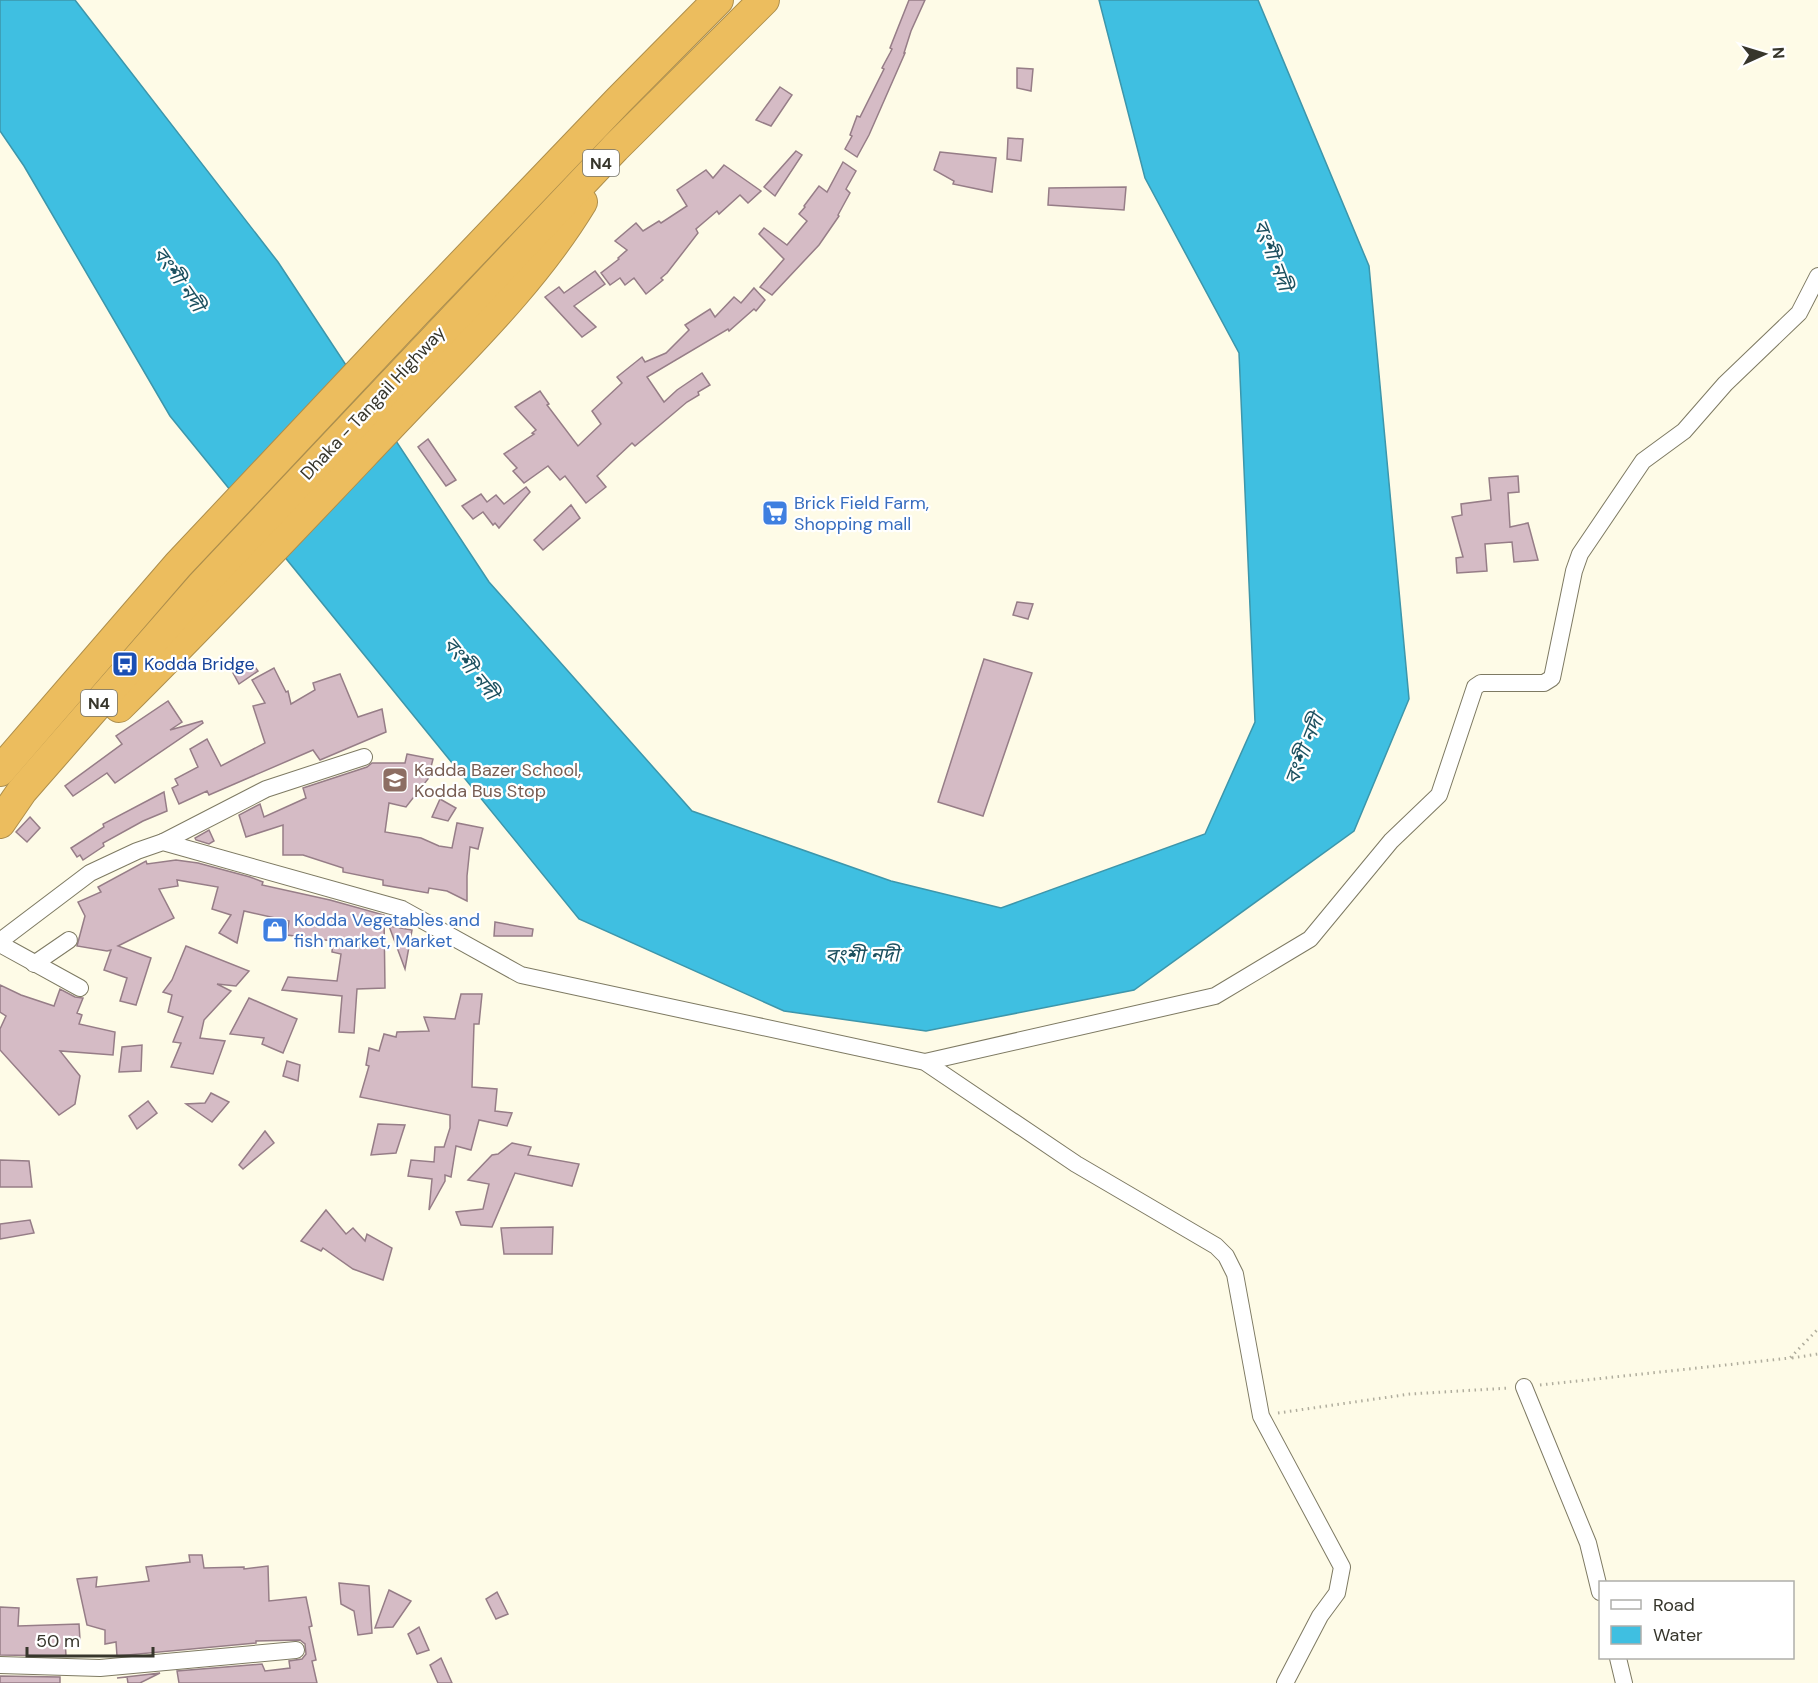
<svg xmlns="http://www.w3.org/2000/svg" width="1818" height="1683" viewBox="0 0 1818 1683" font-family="'DM Sans','Noto Sans Bengali',sans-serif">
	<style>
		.water { fill: #3fbfe1; stroke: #3d96ab; stroke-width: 1.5 }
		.building { fill: #d5bbc5; stroke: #967d87; stroke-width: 1.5 }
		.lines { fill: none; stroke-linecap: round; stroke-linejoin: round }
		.street-casing { stroke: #7e7a63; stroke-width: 18 }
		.highway-casing { stroke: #ad8e4c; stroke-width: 32 }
		.path { stroke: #b0ad9d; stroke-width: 3; stroke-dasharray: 1.5 4.5; stroke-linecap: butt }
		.street { stroke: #fff; stroke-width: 16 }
		.highway { stroke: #ecbd5e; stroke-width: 30 }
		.labels { text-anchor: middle; stroke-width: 4.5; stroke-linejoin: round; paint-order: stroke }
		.shield { fill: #fff; stroke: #73726b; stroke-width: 1.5 }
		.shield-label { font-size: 16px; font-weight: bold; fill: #37362c }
		.street-label { font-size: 18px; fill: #37362c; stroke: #fff }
		.shop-label { font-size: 18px; fill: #366cbe; stroke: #fff; text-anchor: start }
		.transit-label { font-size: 18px; fill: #164399; stroke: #fff; text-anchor: start }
		.education-label { font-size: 18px; fill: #785e54; stroke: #fff; text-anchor: start }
		.water-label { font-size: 20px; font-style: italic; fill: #1c505f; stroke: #fff }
	</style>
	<rect width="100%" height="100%" fill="#fefbe7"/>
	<path class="water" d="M0 0H75L278 262 489 582 692 811 891 881 1001 908 1205 834 1255 722 1239 353 1145 178 1099 0H1258L1369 266 1409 699 1354 831 1134 990 926 1031 784 1011 579 919 170 416 24 166 0 131Z"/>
	<g class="building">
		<path d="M909 0H925L911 31 904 53H905L869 135 857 157 845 149 852 136 850 135 857 116 860 117 884 69 882 68 890 53 892 49 890 48Z"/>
		<path d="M1017 68 1033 69 1031 91 1017 88Z"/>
		<path d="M780 87 792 95 771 126 756 120Z"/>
		<path d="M1008 138 1023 139 1021 161 1007 159Z"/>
		<path d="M796 151 802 155 775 196 764 187Z"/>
		<path d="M940 152 996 158 992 192 953 184 954 181 934 170Z"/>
		<path d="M843 162 856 171 846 189 850 193 838 215 839 216 819 245 772 295 760 287 784 259 759 234 764 228 787 245 807 221 799 214 805 207 804 206 819 186 827 192Z"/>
		<path d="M724 165 761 191 748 203 740 195 719 214 717 211 696 229 698 233 667 273 661 278 663 280 646 294 634 278 625 285 620 278 610 285 601 273 619 259 618 258 627 250 615 241 636 223 643 231 659 221 661 223 687 206 677 190 706 170 713 178Z"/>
		<path d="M1126 187 1124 210 1048 205 1049 188Z"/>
		<path d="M595 271 605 284 574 306 596 327 582 337 545 297 559 287 564 293Z"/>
		<path d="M754 288 765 300 756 311 754 309 729 331 728 329 647 377 664 402 677 390 702 373 710 385 698 392 699 395 687 402 635 446 632 443 597 476 606 487 586 503 565 476 560 480 548 466 524 483 513 471 517 468 504 454 534 434 532 433 536 430 515 407 540 391 549 404 547 405 578 446 601 424 592 411 622 383 617 377 642 357 645 362 666 353 689 330 685 325 710 309 715 317 734 297 741 303Z"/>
		<path d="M428 439 456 480 446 486 418 447Z"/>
		<path d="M1518 476 1519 492 1508 493 1510 527 1528 523 1538 560 1514 562 1512 542 1485 544 1487 571 1457 573 1456 558 1463 557 1452 517 1462 515 1461 504 1491 500 1489 478Z"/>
		<path d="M526 487 530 492 499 528 495 523 493 525 483 512 473 519 462 506 481 494 487 502 496 495 504 504Z"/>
		<path d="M571 505 580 518 543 550 534 540Z"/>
		<path d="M1017 602 1033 604 1028 619 1013 615Z"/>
		<path d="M984 659 1032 673 983 816 938 802Z"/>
		<path d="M250 660 258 671 239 684 233 673Z"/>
		<path d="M274 668 286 692 288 691 291 704 315 690 313 683 340 674 358 717 382 709 386 732 320 760 313 750 209 795 207 791 179 804 172 788 178 785 175 779 198 767 190 749 207 739 221 766 265 743 253 706 265 703 252 680Z"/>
		<path d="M168 701 182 722 170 730 202 721 203 723 115 783 107 773 73 796 65 786 122 744 116 736Z"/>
		<path d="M407 754 433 759 428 779 406 807 389 803 385 832 421 838 439 846 452 848 457 823 483 828 478 849 470 847 467 876V901L447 891 429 888 428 893 383 885V880L343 872V868L303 855H283V825L246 837 239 815 260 804 264 817 306 798 303 788 367 767 372 763H405Z"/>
		<path d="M164 792 167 811 143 821 103 843 104 846 83 860 80 855 77 857 71 848 104 827 103 824Z"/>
		<path d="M440 799 456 808 448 821 432 817Z"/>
		<path d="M30 817 40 828 27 842 16 832Z"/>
		<path d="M209 830 214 841 209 844 196 840 195 838Z"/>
		<path d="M176 860 198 863 250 877 263 882 262 885 330 900 384 915 385 988 357 989 354 1033 339 1032 342 996 282 990 288 977 337 981 341 954 332 952 333 941 287 935 289 921 244 911 237 943 219 933 231 915 212 909 218 887 177 880 178 886 159 889 174 918 118 946 151 958 136 1005 120 1001 127 978 104 970 111 950 107 951 77 946 85 916 78 902 101 892 98 887 146 861 147 864Z"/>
		<path d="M495 922 533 929 532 936H494Z"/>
		<path d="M389 926 412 930 405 969Z"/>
		<path d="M186 946 249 971 236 986 217 984 231 991 204 1020 200 1038 225 1041 213 1074 171 1067 181 1043 173 1042 183 1017 168 1012 172 995 163 992 172 980Z"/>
		<path d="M0 985 21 995 54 1006 60 989 75 997 83 998 77 1013 82 1015 79 1024 115 1032 113 1055 60 1051 80 1076 75 1104 59 1115 0 1050V1029L6 1016 0 1012Z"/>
		<path d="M461 994H482L479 1024H474L472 1087 497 1089 495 1111 512 1113 507 1126 479 1120 471 1150 456 1146 451 1177 445 1175V1181L429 1210 432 1179 408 1176 411 1160 434 1162 435 1147H444L450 1128V1115L360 1097 369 1066 366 1065 369 1048 379 1051 384 1034 396 1037 397 1032 429 1031 424 1017 455 1019Z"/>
		<path d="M249 998 297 1019 283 1053 262 1044 264 1038 230 1034Z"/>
		<path d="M142 1045 141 1071 119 1072 122 1047Z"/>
		<path d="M287 1061 300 1065 298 1081 283 1076Z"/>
		<path d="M211 1093 229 1102 212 1122 186 1104 205 1103Z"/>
		<path d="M148 1101 157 1113 137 1129 129 1116Z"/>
		<path d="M378 1124 405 1125 396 1153 371 1155Z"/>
		<path d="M265 1131 274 1143 243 1169 239 1165Z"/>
		<path d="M512 1143 531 1147 528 1155 579 1164 572 1186 515 1173 492 1227 461 1225 456 1212 483 1209 489 1184 468 1180 492 1155 498 1154Z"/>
		<path d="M0 1160 29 1161 32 1187H0Z"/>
		<path d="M326 1210 346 1234 353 1228 365 1241 367 1234 392 1248 383 1280 353 1269 323 1248 321 1251 301 1241Z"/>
		<path d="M30 1220 34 1233 0 1239V1224Z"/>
		<path d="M553 1227 552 1254H504L501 1228Z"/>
		<path d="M189 1555H202L204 1568 244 1567V1569L268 1566 269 1601 306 1597 312 1626 309 1627 316 1660 312 1661 317 1683H179L177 1671 262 1664 265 1671 290 1668 289 1661 302 1659 306 1654 305 1644 300 1640 256 1641V1643L117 1656 116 1642 105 1644V1630L87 1625 77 1579 97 1577 96 1587 149 1581 146 1567 190 1562Z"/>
		<path d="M339 1583 369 1586 372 1633 358 1635 354 1611 341 1604Z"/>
		<path d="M389 1590 411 1601 393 1627 375 1628Z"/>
		<path d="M497 1592 508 1614 496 1619 486 1599Z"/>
		<path d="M0 1607 19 1608 18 1626 79 1624 80 1640 65 1638 66 1656 0 1655Z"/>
		<path d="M419 1627 429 1650 417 1654 408 1634Z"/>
		<path d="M441 1658 452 1683H438L430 1665Z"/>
		<path d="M160 1673 140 1683H128L127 1677 117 1678Z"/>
		<path d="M0 1676 60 1677V1683H0Z"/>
	</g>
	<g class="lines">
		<defs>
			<g id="street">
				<path d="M163 842 266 789 364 757"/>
				<path d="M0 941 90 873 137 851 163 842 402 909 521 975 925 1062 1076 1164 1216 1246 1226 1256 1235 1274 1261 1416 1342 1567 1337 1593 1320 1616 1285 1683"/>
				<path d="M0 944 80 988"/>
				<path d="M34 964 69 940"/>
				<path d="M925 1062 1215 996 1310 939 1391 841 1439 795 1475 687 1481 683H1544L1552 678 1574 571 1580 554 1643 461 1684 431 1725 384 1799 313 1818 276"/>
				<path d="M1524 1387 1588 1543 1600 1592"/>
				<path d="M1618 1658 1624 1683"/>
				<path d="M0 1665 100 1668 296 1650"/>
			</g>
			<g id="highway">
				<path d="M119 707C214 613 305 516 397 419 462 350 533 283 582 202"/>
				<path d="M0 771 178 565 420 308 618 101 718 0"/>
				<path d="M0 823 22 791 201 586 615 148 764 0"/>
			</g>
		</defs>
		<use href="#street" class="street-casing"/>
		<use href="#highway" class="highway-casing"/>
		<g class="path">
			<path d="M1792 1358 1818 1354"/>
			<path d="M1540 1385 1790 1358 1818 1329"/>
			<path d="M1278 1413 1410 1394 1509 1388"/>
		</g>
		<use href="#street" class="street"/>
		<use href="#highway" class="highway"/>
	</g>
	<defs>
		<symbol id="supermarket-square" viewBox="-11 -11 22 22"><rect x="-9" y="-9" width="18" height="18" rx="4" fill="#3f7fe0" stroke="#fff"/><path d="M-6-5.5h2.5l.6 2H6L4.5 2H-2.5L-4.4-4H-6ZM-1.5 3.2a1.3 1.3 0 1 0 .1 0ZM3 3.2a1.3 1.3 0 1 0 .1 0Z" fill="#fff"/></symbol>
		<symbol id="bus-square" viewBox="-11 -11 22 22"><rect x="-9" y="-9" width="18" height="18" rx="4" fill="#1a4fb4" stroke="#fff"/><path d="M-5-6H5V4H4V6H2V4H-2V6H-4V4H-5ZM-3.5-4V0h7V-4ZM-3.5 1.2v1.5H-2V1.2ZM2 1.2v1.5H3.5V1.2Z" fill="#fff"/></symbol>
		<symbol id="school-square" viewBox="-11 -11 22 22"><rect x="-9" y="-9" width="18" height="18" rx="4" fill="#8d6e63" stroke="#fff"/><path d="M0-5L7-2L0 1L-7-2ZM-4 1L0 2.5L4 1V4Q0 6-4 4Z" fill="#fff"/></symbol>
		<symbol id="shop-square" viewBox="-11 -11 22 22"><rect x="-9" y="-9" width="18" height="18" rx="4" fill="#3f7fe0" stroke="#fff"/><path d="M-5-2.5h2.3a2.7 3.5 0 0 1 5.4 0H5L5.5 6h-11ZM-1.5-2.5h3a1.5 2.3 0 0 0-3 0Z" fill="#fff"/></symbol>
	</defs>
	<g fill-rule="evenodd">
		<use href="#supermarket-square" x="760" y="498" width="30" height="30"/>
		<use href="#bus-square" x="110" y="649" width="30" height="30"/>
		<use href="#school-square" x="380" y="765" width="30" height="30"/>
		<use href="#shop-square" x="260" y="915" width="30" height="30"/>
	</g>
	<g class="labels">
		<g class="shield">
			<rect x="583" y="150" width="36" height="26" rx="4.5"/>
			<rect x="81" y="690" width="36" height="26" rx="4.5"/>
		</g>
		<g class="shield-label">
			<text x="601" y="169">N4</text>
			<text x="99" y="709">N4</text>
		</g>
		<g class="street-label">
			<text transform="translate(373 403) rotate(-47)" y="6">Dhaka - Tangail Highway</text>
		</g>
		<g class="shop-label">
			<text x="794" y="509">Brick Field Farm,<tspan x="794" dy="21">Shopping mall</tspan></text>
			<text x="294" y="926">Kodda Vegetables and<tspan x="294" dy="21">fish market, Market</tspan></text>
		</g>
		<g class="transit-label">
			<text x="144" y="670">Kodda Bridge</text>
		</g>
		<g class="education-label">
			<text x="414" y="776">Kadda Bazer School,<tspan x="414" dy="21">Kodda Bus Stop</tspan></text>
		</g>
		<g class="water-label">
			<text transform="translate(1273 255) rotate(69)" y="7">বংশী নদী</text>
			<text transform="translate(179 279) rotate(55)" y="7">বংশী নদী</text>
			<text transform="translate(471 668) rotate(51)" y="7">বংশী নদী</text>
			<text transform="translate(1304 749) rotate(-68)" y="7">বংশী নদী</text>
			<text transform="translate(862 955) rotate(-1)" y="7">বংশী নদী</text>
		</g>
	</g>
	<rect x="1599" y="1581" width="195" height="78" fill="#ffffff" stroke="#afafab" stroke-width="1.5"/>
	<rect x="1611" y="1600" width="30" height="9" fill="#ffffff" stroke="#afafab" stroke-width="1.5"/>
	<text x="1653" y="1611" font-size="18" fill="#37362c">Road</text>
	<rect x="1611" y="1626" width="30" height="18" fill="#3fbfe1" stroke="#afafab" stroke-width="1.5"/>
	<text x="1653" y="1641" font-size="18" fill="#37362c">Water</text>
	<g transform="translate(1764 54) rotate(86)" stroke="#ffffff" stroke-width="4.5" paint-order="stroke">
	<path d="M0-4.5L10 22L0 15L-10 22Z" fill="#37362c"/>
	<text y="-9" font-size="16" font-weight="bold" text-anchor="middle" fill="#37362c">N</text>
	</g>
	<path d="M27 1647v9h126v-9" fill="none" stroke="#37362c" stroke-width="3"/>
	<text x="36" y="1647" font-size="18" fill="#37362c" stroke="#ffffff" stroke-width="4.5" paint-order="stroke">50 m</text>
</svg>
